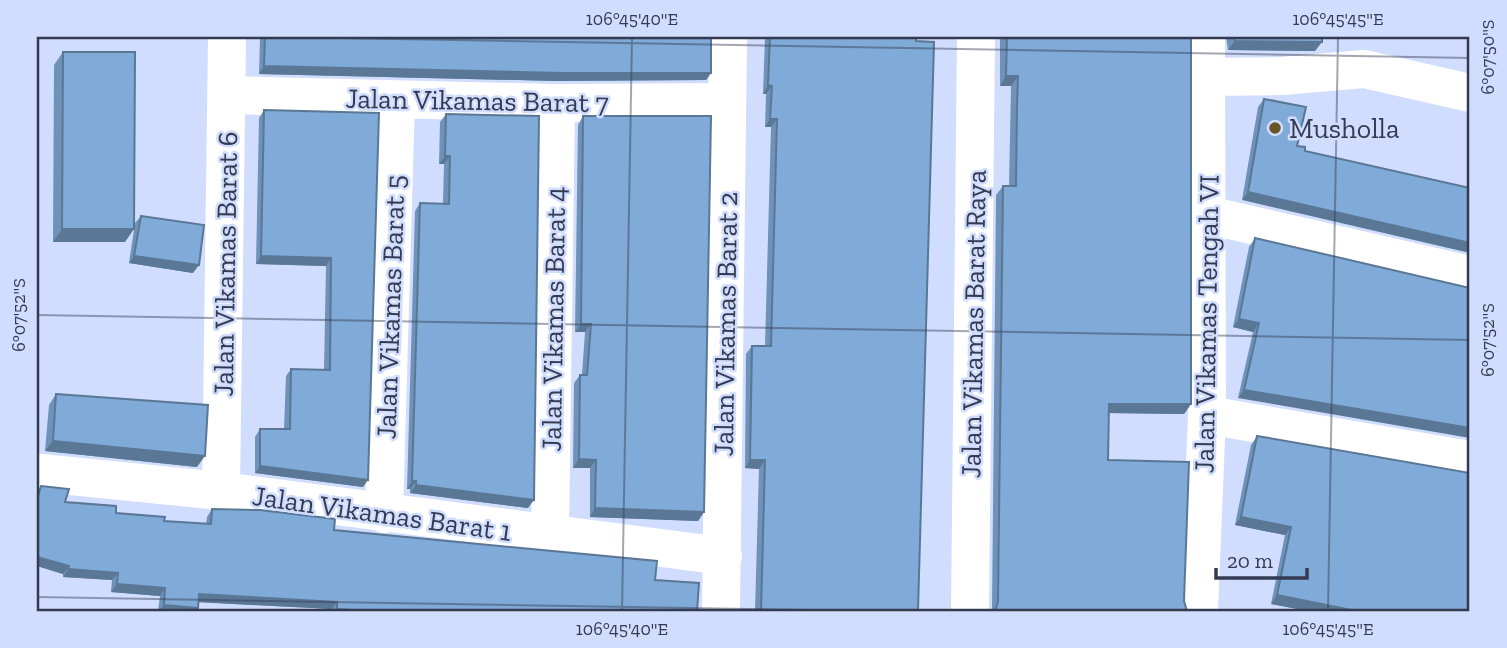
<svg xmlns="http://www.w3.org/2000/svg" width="1507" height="648" viewBox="0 0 1507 648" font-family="'Zilla Slab',serif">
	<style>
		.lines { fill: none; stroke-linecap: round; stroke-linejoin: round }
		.minor { stroke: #fff; stroke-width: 38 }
		.wall { fill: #6e92b9 }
		.shaded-wall { fill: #5a7796 }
		.building { fill: #80aad7; stroke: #5a7796; stroke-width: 2 }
		.ticks { fill: none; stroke: #343b51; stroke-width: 2; stroke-opacity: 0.45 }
		.poi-dot { fill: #675624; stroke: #d1ddfe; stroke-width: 2.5 }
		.labels { text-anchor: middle; stroke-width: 5; stroke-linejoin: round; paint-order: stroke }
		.street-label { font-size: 28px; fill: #343b51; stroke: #d1ddfe }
		.poi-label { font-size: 28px; fill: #343b51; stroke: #d1ddfe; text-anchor: start }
		.neatline { fill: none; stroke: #343b51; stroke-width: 2.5 }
		.ticks-label { font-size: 18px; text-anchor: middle; fill: #343b51 }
	</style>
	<rect width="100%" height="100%" fill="#d1ddfe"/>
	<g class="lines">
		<g class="minor">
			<path d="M1206 77 1282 76 1364 69 1470 93"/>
			<path d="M227 95 556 103 727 102"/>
			<path d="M1208 215 1470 275"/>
			<path d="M1207 415 1470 460"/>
			<path d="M41 473 221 491 723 556"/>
			<path d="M221 491 227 37"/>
			<path d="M384 514 396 100"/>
			<path d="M550 535 556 103"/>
			<path d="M721 611 728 37"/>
			<path d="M970 611 976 37"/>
			<path d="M1199 611 1207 415 1206 37"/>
		</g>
	</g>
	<g class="wall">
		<path d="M260 37H711V73L706 80 556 81 259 74Z"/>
		<path d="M765 37H916L918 611H755L759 469 745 468 746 354 752 346H765L771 127H765L766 94H763Z"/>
		<path d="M1000 37H1191V404L1184 414 1109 413 1108 460 1184 601 1187 611H992L996 195 1003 186H1009L1011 86H1000Z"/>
		<path d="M1226 37H1322L1315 51 1228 50Z"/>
		<path d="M63 52 125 242H53L54 65Z"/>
		<path d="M1264 99 1297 146 1305 151 1242 200 1258 107Z"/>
		<path d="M264 110 379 113 363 487 255 473V437L260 429H284L286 376 291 369 324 370 326 266 256 264 259 118Z"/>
		<path d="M446 114 528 508 410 493V489H407L415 211 420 203H443L444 164H439L440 122Z"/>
		<path d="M583 116 704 512 698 521 590 517V468H573L574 383 580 375H582L585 332H575L578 125Z"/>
		<path d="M141 216 193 273 129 263 135 223Z"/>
		<path d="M1255 238 1470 288 1238 398 1253 332 1233 327 1249 247Z"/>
		<path d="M56 394 197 467 45 451 49 405Z"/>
		<path d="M1257 436 1470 611H1308L1271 604 1285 535 1235 525 1251 445Z"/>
		<path d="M41 486 65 502 116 513 164 521 206 524 207 517 212 509 334 530 655 580 697 611H332V609L199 602 198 608 196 611H158L160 596 111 592 112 580 63 577V574L37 566V492Z"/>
	</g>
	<g class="shaded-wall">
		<path d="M1235 41 1322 42 1315 51 1228 50Z"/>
		<path d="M264 66 711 73 706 80 556 81 259 74Z"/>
		<path d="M1006 76H1018L1011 86H1000Z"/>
		<path d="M768 85 772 86 766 94H763Z"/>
		<path d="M770 119H777L771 127H765Z"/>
		<path d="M445 156H450L444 164H439Z"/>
		<path d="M1248 192 1470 243V253L1242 200Z"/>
		<path d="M62 229H134L125 242H53Z"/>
		<path d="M134 256 199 265 193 273 129 263Z"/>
		<path d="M261 256 331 258 326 266 256 264Z"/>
		<path d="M1239 319 1259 323 1253 332 1233 327Z"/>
		<path d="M581 324H591L585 332H575Z"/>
		<path d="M1244 390 1470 428V438L1238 398Z"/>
		<path d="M1109 404H1191L1184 414 1103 413Z"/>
		<path d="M53 441 205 456 197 467 45 451Z"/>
		<path d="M579 459 596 460 590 468H573Z"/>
		<path d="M750 460H765L759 469 745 468Z"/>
		<path d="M260 466 368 480 363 487 255 473Z"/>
		<path d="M412 481H416L410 489H407Z"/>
		<path d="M416 485 534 500 528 508 410 493Z"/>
		<path d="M595 508 704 512 698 521 590 517Z"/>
		<path d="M1241 517 1291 527 1285 535 1235 525Z"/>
		<path d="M37 557 69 566 63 574 37 566Z"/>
		<path d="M68 569 118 573 112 580 63 577Z"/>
		<path d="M117 584 165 588 160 596 111 592Z"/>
		<path d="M199 594 337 602 332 609 194 602Z"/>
		<path d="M1277 595 1356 611H1308L1271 604Z"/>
		<path d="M164 605 198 608 196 611H159Z"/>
		<path d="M337 609 367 611H335Z"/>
	</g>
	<g class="building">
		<path d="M265 37H711V73H562L264 66Z"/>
		<path d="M770 37H916V41L934 42 918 611H761L765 460H750L752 346H771L777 119H770L772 86 768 85Z"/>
		<path d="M1007 37H1191V404H1109L1108 460 1189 462 1184 601 1187 611H995L998 602 1003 186H1016L1017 106 1018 76H1006Z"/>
		<path d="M1234 37H1322V42L1235 41Z"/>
		<path d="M63 52H135L134 229H62Z"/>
		<path d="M1264 99 1306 107 1297 146 1305 147V151L1470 188V243L1248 192Z"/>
		<path d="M264 110 379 113 368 480 260 466V429H290L291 369 330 370 331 258 261 256Z"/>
		<path d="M446 114 539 116 534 500 416 485V481H412L420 203 449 204 450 156H445Z"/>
		<path d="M583 116H711L704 512 595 508 596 460 579 459 580 375H587L591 324H581Z"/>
		<path d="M141 216 204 225 199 265 134 256Z"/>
		<path d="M1255 238 1470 288V428L1244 390 1259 323 1239 319Z"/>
		<path d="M56 394 208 405 205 456 53 441Z"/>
		<path d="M1257 436 1470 473V611H1356L1277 595 1291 527 1241 517Z"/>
		<path d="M41 486 69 489 65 502 116 506V513L165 517 164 521 211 524 212 509 260 510 335 519 334 530 657 561 655 580 699 583 697 611H367L337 609V602L199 594 198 608 164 605 165 588 117 584 118 573 68 569 69 566 37 557V500Z"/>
	</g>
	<path class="ticks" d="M281 37 1470 58M37 315 1470 340M37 597 865 611M622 611 632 37M1328 611 1338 37"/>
	<circle class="poi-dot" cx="1275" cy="128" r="7"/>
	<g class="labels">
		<g class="street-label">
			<text transform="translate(477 100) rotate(1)" y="10">Jalan Vikamas Barat 7</text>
			<text transform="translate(225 264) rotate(-89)" y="10">Jalan Vikamas Barat 6</text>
			<text transform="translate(390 307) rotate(-88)" y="10">Jalan Vikamas Barat 5</text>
			<text transform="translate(553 319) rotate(-89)" y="10">Jalan Vikamas Barat 4</text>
			<text transform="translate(725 324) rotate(-89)" y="10">Jalan Vikamas Barat 2</text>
			<text transform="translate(973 324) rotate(-89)" y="10">Jalan Vikamas Barat Raya</text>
			<text transform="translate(1206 324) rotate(-89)" y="10">Jalan Vikamas Tengah VI</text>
			<text transform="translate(382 513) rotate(8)" y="10">Jalan Vikamas Barat 1</text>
		</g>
		<g class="poi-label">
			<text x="1289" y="138">Musholla</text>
		</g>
	</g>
	<rect width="1507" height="648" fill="none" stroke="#d1ddfe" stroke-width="77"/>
	<path d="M1216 568v10h91v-10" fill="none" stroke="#343b51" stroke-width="3.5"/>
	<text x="1227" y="568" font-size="21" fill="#343b51" stroke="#d1ddfe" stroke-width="5" paint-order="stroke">20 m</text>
	<rect x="38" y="38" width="1430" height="572" class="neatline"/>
	<g class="ticks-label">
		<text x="632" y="25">106°45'40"E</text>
		<text x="1338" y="25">106°45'45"E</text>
		<text transform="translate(1488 57) rotate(-90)" y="6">6°07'50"S</text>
		<text transform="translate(19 315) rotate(-90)" y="6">6°07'52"S</text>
		<text transform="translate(1488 340) rotate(-90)" y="6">6°07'52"S</text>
		<text x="622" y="635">106°45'40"E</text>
		<text x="1328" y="635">106°45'45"E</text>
	</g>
</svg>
